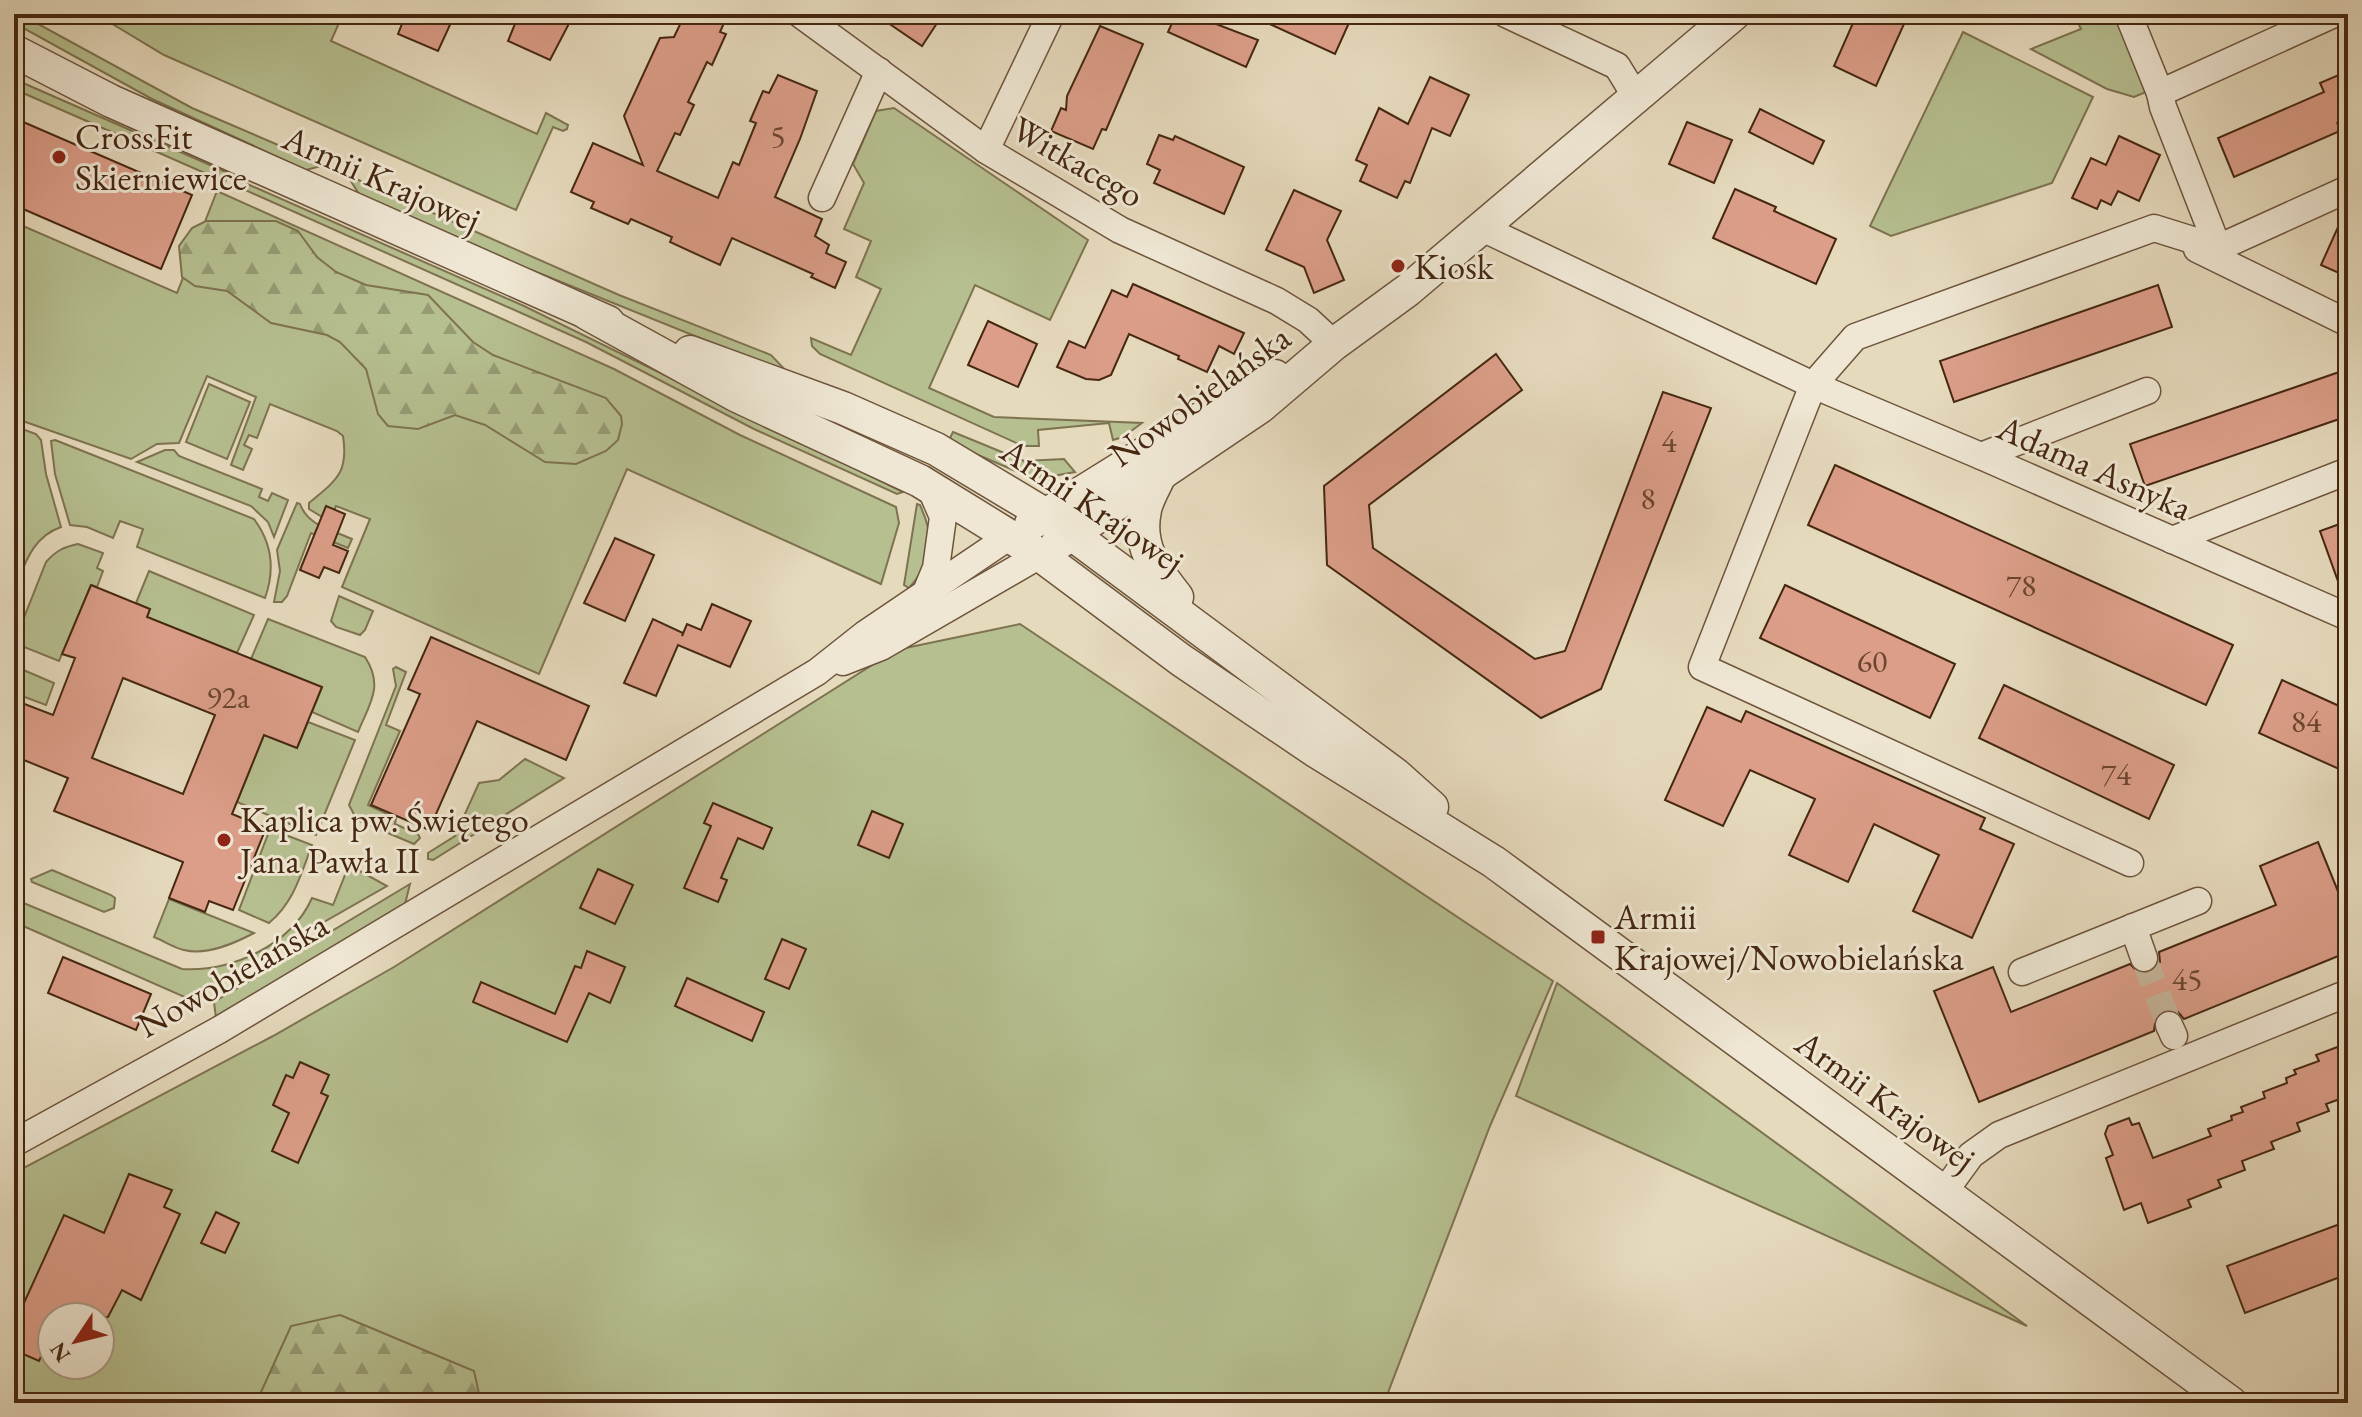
<svg xmlns="http://www.w3.org/2000/svg" width="2362" height="1417" viewBox="0 0 2362 1417" font-family="'EB Garamond',serif">
	<style>
		.grass { fill: #b6bf90; stroke: #7e7350; stroke-width: 2; fill-rule: evenodd }
		.forest { fill: url(#forest-firs); stroke: #7e7350; stroke-width: 2 }
		.building { fill: #dc9e89; stroke: #452711; stroke-width: 2; fill-rule: evenodd }
		.lines { fill: none; stroke-linecap: round; stroke-linejoin: round }
		.minor-tunnel { stroke: #c6b69b; stroke-width: 26; stroke-dasharray: 26 13; stroke-linecap: butt }
		.minor-casing { stroke: #6d543c; stroke-width: 29 }
		.tertiary-casing { stroke: #6d543c; stroke-width: 35 }
		.minor { stroke: #efe7d4; stroke-width: 26 }
		.tertiary { stroke: #efe7d4; stroke-width: 32 }
		.poi-dot { fill: #8f2418; stroke: #efe7d4; stroke-width: 3 }
		.labels { text-anchor: middle; stroke-width: 6; stroke-linejoin: round; paint-order: stroke }
		.number-label { font-size: 32px; fill: #6b452f }
		.poi-label { font-size: 36px; fill: #452711; stroke: #efe7d4; text-anchor: start }
		.street-label { font-size: 36px; fill: #452711; stroke: #efe7d4 }
	</style>
	<defs>
		<pattern id="forest-firs" width="22" height="20" patternUnits="userSpaceOnUse" patternTransform="scale(2)"><rect width="22" height="20" fill="#b6bf90"/><path d="M5 1l3.5 6h-7zM16 11l3.5 6h-7z" fill="#969b74"/></pattern>
	</defs>
	<rect width="100%" height="100%" fill="#e6dabd"/>
	<filter id="stains"><feTurbulence type="fractalNoise" baseFrequency=".0025" numOctaves="4"/><feColorMatrix values="0 0 0 0 .2 0 0 0 0 .09 0 0 0 0 .02 0 0 0 .5 -.17"/></filter>
	<radialGradient id="worn" r=".72"><stop offset=".6" stop-color="#630" stop-opacity="0"/><stop offset="1" stop-color="#630" stop-opacity=".3"/></radialGradient>
	<g class="grass">
		<path d="M14 14H20L192 108 325 165 306 170 152 99 14 23Z"/>
		<path d="M96 14H343L331 41 537 134 546 113 568 125 567 129 563 131 553 127 516 210 164 55Z"/>
		<path d="M2074 14H2118L2146 92 2134 97 2107 89 2031 49 2081 29Z"/>
		<path d="M1963 32 2093 97 2052 183 1891 236 1870 226Z"/>
		<path d="M14 79 226 172 228 176 225 182 14 89Z"/>
		<path d="M894 108 1088 240 1050 320 975 285 929 388 994 417 1142 423 1123 437 1113 440 1109 423 1038 430 1039 446H1023L820 354 812 346 811 338 851 355 881 289 856 277 871 241 844 229 864 183 853 164 876 111Z"/>
		<path d="M347 175 619 295 771 355 789 374 524 267 359 194Z"/>
		<path d="M245 183 524 306 903 492 897 494 754 429 586 342 243 189Z"/>
		<path d="M217 191 614 369 740 435 896 507 899 523 881 584 627 469 539 674 342 587 370 519 336 506 329 521 309 509V503C335 481 349 474 343 436L337 431 270 404 257 438 249 435 244 445 252 449 243 470 231 465 256 397 207 376 179 443 157 444 131 459 14 418V222L177 293Z"/>
		<path d="M209 384 250 402 227 459 186 442Z"/>
		<path d="M14 426 36 434 41 440 46 474 61 527C32 537 25 564 14 590Z"/>
		<path d="M953 432 1024 461 1064 459 1075 472 1048 477 1027 476 948 442Z"/>
		<path d="M55 440 254 519C272 543 275 570 265 598L137 547 143 529 120 521 113 538 87 527 70 525 55 474 51 441Z"/>
		<path d="M165 450H174L179 456 262 489 259 497 268 501 272 493 288 500 274 537 268 522 251 506 137 462Z"/>
		<path d="M297 503 300 504C308 526 332 530 352 539L348 548 311 533 287 596 282 602H274L280 571 277 550Z"/>
		<path d="M917 504 920 505C935 538 934 560 909 588L904 585Z"/>
		<path d="M78 544 103 553 97 568 103 571 97 587 91 585 59 661 14 643 46 562C56 551 63 547 78 544Z"/>
		<path d="M149 571 254 615 237 653 147 617 150 609 136 603Z"/>
		<path d="M339 596 373 611 365 630 360 635 336 627 331 621Z"/>
		<path d="M268 619 365 657C384 686 370 703 358 732L312 712 322 687 251 659Z"/>
		<path d="M1020 624 1553 981 1490 1126 1384 1403H14V1173L273 1036 394 967 896 650ZM52 1317H100V1365H52Z"/>
		<path d="M14 666 54 683 46 705 14 693Z"/>
		<path d="M396 667 406 672 386 725 400 731 368 805 396 818 395 824 418 834 420 838 414 844 357 820 349 805 396 686 393 669Z"/>
		<path d="M308 722 355 740 316 835 237 802 264 735 297 748Z"/>
		<path d="M525 759 564 778 433 860 428 859V853L455 836 479 783 499 780Z"/>
		<path d="M270 829 312 845C301 874 294 902 269 923L239 910Z"/>
		<path d="M349 865 387 886 189 999 14 922V899L182 969C232 972 291 945 312 898L333 905Z"/>
		<path d="M52 870 111 895 115 898 114 908 104 912 32 882 31 879Z"/>
		<path d="M410 884 405 904 216 1018 214 1002Z"/>
		<path d="M169 899 254 933C235 943 207 956 184 950 174 948 164 941 154 937Z"/>
		<path d="M1557 983 2027 1326 1516 1096Z"/>
	</g>
	<g class="forest">
		<path d="M206 221H276L298 231 317 257 336 272 366 285 428 295 473 342 493 355 606 398 621 416 622 424 618 440 606 451 576 464 545 462 485 425 455 415 418 429 388 426 378 414 366 369 340 342 327 335 271 323 227 291 195 286 182 277 179 246 192 228Z"/>
		<path d="M340 1315 474 1371 481 1403H256L291 1326Z"/>
	</g>
	<g class="building">
		<path d="M406 14H455L438 51 398 34Z"/>
		<path d="M519 14H574L550 60 508 41Z"/>
		<path d="M685 14H728L720 32 726 34 712 65 707 62 688 102 694 105 680 135 675 133 657 171 718 198 733 162 739 165 756 123 750 121 763 91 769 93 778 75 817 91 800 139 775 197 822 219 815 236 829 245 826 253 846 262 835 288 811 277 813 274 732 238 720 265 670 242 672 237 631 219 628 224 591 208 594 202 571 192 593 143 643 165 624 116 660 38 674 37Z"/>
		<path d="M875 14H943L922 46Z"/>
		<path d="M1176 14H1190L1258 40 1246 67 1168 32Z"/>
		<path d="M1248 14H1353L1335 54Z"/>
		<path d="M1857 14H1883L1904 24 1876 86 1834 66Z"/>
		<path d="M1100 26 1143 44 1106 130 1102 129 1093 149 1051 131 1061 108 1066 110 1067 96Z"/>
		<path d="M2348 71V146L2337 122 2340 131 2234 177 2218 138 2324 92 2320 83Z"/>
		<path d="M1430 77 1469 95 1450 136 1432 128 1410 183 1405 181 1397 198 1360 181 1367 165 1356 160 1379 108 1408 124Z"/>
		<path d="M1760 109 1824 141 1813 164 1749 132Z"/>
		<path d="M14 118 192 195 161 269 14 205Z"/>
		<path d="M1687 122 1732 140 1714 183 1669 164Z"/>
		<path d="M1159 135 1173 140 1175 136 1244 167 1224 214 1154 183 1160 170 1147 164Z"/>
		<path d="M2119 136 2160 155 2139 201 2118 191 2111 205 2101 200 2097 209 2072 198 2091 158 2106 165Z"/>
		<path d="M1735 189 1776 207 1774 211 1836 239 1816 284 1713 238Z"/>
		<path d="M1294 190 1341 211 1327 240 1344 280 1314 293 1304 267 1266 250Z"/>
		<path d="M2347 207H2348V277L2321 265Z"/>
		<path d="M1133 284 1244 333 1234 354 1219 346 1207 372 1178 359 1179 356 1129 334 1111 375 1099 380 1086 379 1057 367 1069 341 1085 348 1112 290 1127 297Z"/>
		<path d="M2158 285 2172 327 1954 402 1940 361Z"/>
		<path d="M988 321 1037 344 1018 387 968 365Z"/>
		<path d="M1496 354 1522 390 1369 505 1373 548 1535 659 1565 651 1663 392 1711 408 1601 689 1541 718 1327 565 1324 486Z"/>
		<path d="M2348 369V416L2145 486 2130 444Z"/>
		<path d="M1835 465 2233 645 2206 705 1808 525Z"/>
		<path d="M326 506 345 514 333 545 348 551 339 573 324 567 319 578 300 570Z"/>
		<path d="M2348 521V600L2344 598 2320 531Z"/>
		<path d="M615 538 654 555 625 621 584 603Z"/>
		<path d="M91 585 150 609 147 617 322 687 297 748 264 735 232 814 266 828 233 910 209 901 205 912 169 898 183 862 54 811 68 778 14 756V700L53 715 75 658 62 654ZM123 678 215 715 183 794 92 758Z"/>
		<path d="M1785 585 1955 664 1930 718 1760 638Z"/>
		<path d="M712 604 751 621 730 667 678 645 656 696 624 683 653 619 683 633 682 636 687 624 701 630Z"/>
		<path d="M431 637 589 706 566 760 477 721 429 830 371 805 420 694 408 689Z"/>
		<path d="M2282 680 2348 710V773L2259 733Z"/>
		<path d="M2004 685 2174 765 2149 819 1979 738Z"/>
		<path d="M1707 707 1741 722 1746 711 1985 818 1980 829 2014 844 1972 938 1913 911 1939 855 1874 824 1848 882 1789 855 1815 799 1750 770 1723 826 1665 800Z"/>
		<path d="M713 803 772 828 763 849 738 838 721 878 727 880 718 902 684 888 711 826 704 823Z"/>
		<path d="M872 811 903 824 889 858 858 845Z"/>
		<path d="M2318 842 2348 916V952L2184 1019 2178 1012 2163 1010 2156 1016 2154 1031 1979 1102 1934 991 1993 967 2011 1012 2130 964 2140 974 2150 973 2160 962 2159 952 2276 905 2260 866Z"/>
		<path d="M598 869 633 885 615 924 580 908Z"/>
		<path d="M782 939 806 949 789 989 765 979Z"/>
		<path d="M587 951 625 967 610 1003 589 993 567 1042 473 1002 481 982 555 1014 575 966 581 968Z"/>
		<path d="M63 957 151 994 136 1030 48 993Z"/>
		<path d="M687 978 764 1012 752 1041 675 1006Z"/>
		<path d="M2348 1043V1096L2326 1104 2329 1111 2297 1123 2300 1131 2271 1142 2274 1149 2242 1161 2245 1170 2218 1180 2221 1187 2188 1200 2191 1207 2148 1223 2141 1203 2124 1210 2106 1158 2113 1155 2105 1134 2108 1126 2129 1118 2132 1125 2139 1123 2153 1158 2211 1136 2208 1129 2232 1120 2231 1116 2243 1112 2241 1107 2265 1098 2263 1092 2287 1083 2286 1078 2296 1074 2294 1070 2319 1061 2316 1055Z"/>
		<path d="M300 1062 329 1075 321 1093 328 1096 298 1163 272 1151 289 1113 273 1105 286 1075 293 1078Z"/>
		<path d="M129 1174 172 1190 164 1207 180 1214 141 1300 122 1290 108 1317H52V1332L39 1361 14 1350V1298L24 1303 64 1215 104 1233Z"/>
		<path d="M216 1212 239 1223 225 1253 201 1243Z"/>
		<path d="M2348 1221V1274L2245 1313 2227 1266Z"/>
	</g>
	<g class="lines">
		<path class="minor-tunnel" d="M2144 958 2169 1025"/>
		<defs>
			<g id="minor">
				<path d="M800 14 986 150 1120 230 1277 301 1308 320 1334 344"/>
				<path d="M1506 14 1617 66 1636 97"/>
				<path d="M2128 14 2160 93"/>
				<path d="M986 150 1051 14"/>
				<path d="M822 198 879 71"/>
				<path d="M1482 228 1813 385 1981 456 2348 617"/>
				<path d="M2218 248 2163 107 2160 93 2334 14"/>
				<path d="M2218 248 2348 189"/>
				<path d="M2197 249 2348 323"/>
				<path d="M1981 456 2147 391"/>
				<path d="M2172 540 2348 471"/>
				<path d="M926 592 936 568 943 517 930 487"/>
				<path d="M843 662 881 647 1040 555"/>
				<path d="M2130 863 1702 667 1813 385 1855 337 2154 228 2218 248"/>
				<path d="M2133 927 2144 958"/>
				<path d="M2022 972 2198 901"/>
				<path d="M2169 1025 2174 1036"/>
				<path d="M14 1143 219 1030 817 672 865 634 1010 536"/>
				<path d="M1944 1192 1971 1155 1999 1135 2348 993"/>
			</g>
			<g id="tertiary">
				<path d="M14 51 111 101 608 322"/>
				<path d="M588 314 737 396 920 481 1040 555 1181 660 1317 752 1494 862 2231 1403"/>
				<path d="M690 352 843 408 936 449 1046 515 1395 774 1432 807"/>
				<path d="M1160 475C1155 486 1147 499 1145 510 1137 547 1156 570 1177 597"/>
				<path d="M1031 524 1232 399 1275 376"/>
				<path d="M1057 544 1260 407 1334 344 1408 290 1734 14"/>
			</g>
		</defs>
		<use href="#minor" class="minor-casing"/>
		<use href="#tertiary" class="tertiary-casing"/>
		<use href="#minor" class="minor"/>
		<use href="#tertiary" class="tertiary"/>
	</g>
	<g class="poi-dot">
		<circle cx="59" cy="157" r="8"/>
		<circle cx="1398" cy="266" r="8"/>
		<circle cx="224" cy="840" r="8"/>
		<rect x="1590" y="929" width="16" height="16" rx="4"/>
	</g>
	<g class="labels">
		<g class="number-label">
			<text x="778" y="147">5</text>
			<text x="1669" y="452">4</text>
			<text x="1648" y="509">8</text>
			<text x="2021" y="596">78</text>
			<text x="1872" y="672">60</text>
			<text x="228" y="708">92a</text>
			<text x="2306" y="732">84</text>
			<text x="2116" y="785">74</text>
			<text x="2187" y="990">45</text>
		</g>
		<g class="poi-label">
			<text x="75" y="149">CrossFit<tspan x="75" dy="41">Skierniewice</tspan></text>
			<text x="1414" y="279">Kiosk</text>
			<text x="240" y="832">Kaplica pw. Świętego<tspan x="240" dy="41">Jana Pawła II</tspan></text>
			<text x="1614" y="929">Armii<tspan x="1614" dy="41">Krajowej/Nowobielańska</tspan></text>
		</g>
		<g class="street-label">
			<text transform="translate(1078 161) rotate(30)" y="13">Witkacego</text>
			<text transform="translate(382 178) rotate(24)" y="13">Armii Krajowej</text>
			<text transform="translate(1199 395) rotate(-36)" y="13">Nowobielańska</text>
			<text transform="translate(2095 467) rotate(24)" y="13">Adama Asnyka</text>
			<text transform="translate(1093 505) rotate(34)" y="13">Armii Krajowej</text>
			<text transform="translate(232 974) rotate(-30)" y="13">Nowobielańska</text>
			<text transform="translate(1886 1100) rotate(36)" y="13">Armii Krajowej</text>
		</g>
	</g>
	<rect width="2362" height="1417" fill="none" stroke="#e6dabd" stroke-width="48"/>
	<rect x="16" y="16" width="2330" height="1385" fill="none" stroke="#452711" stroke-width="4"/>
	<rect x="24" y="24" width="2314" height="1369" fill="none" stroke="#452711" stroke-width="2"/>
	<g transform="translate(76 1341) rotate(235)"><circle r="38" fill="#efe7d4" stroke="#ab9a86" stroke-width="2"/>
	<path d="M0-6L14 30L0 20L-14 30Z" fill="#8f2418"/>
	<text y="-12" font-size="22" font-weight="bold" text-anchor="middle" fill="#452711">N</text>
	</g>
	<rect width="100%" height="100%" filter="url(#stains)"/>
	<rect width="100%" height="100%" fill="url(#worn)"/>
</svg>
